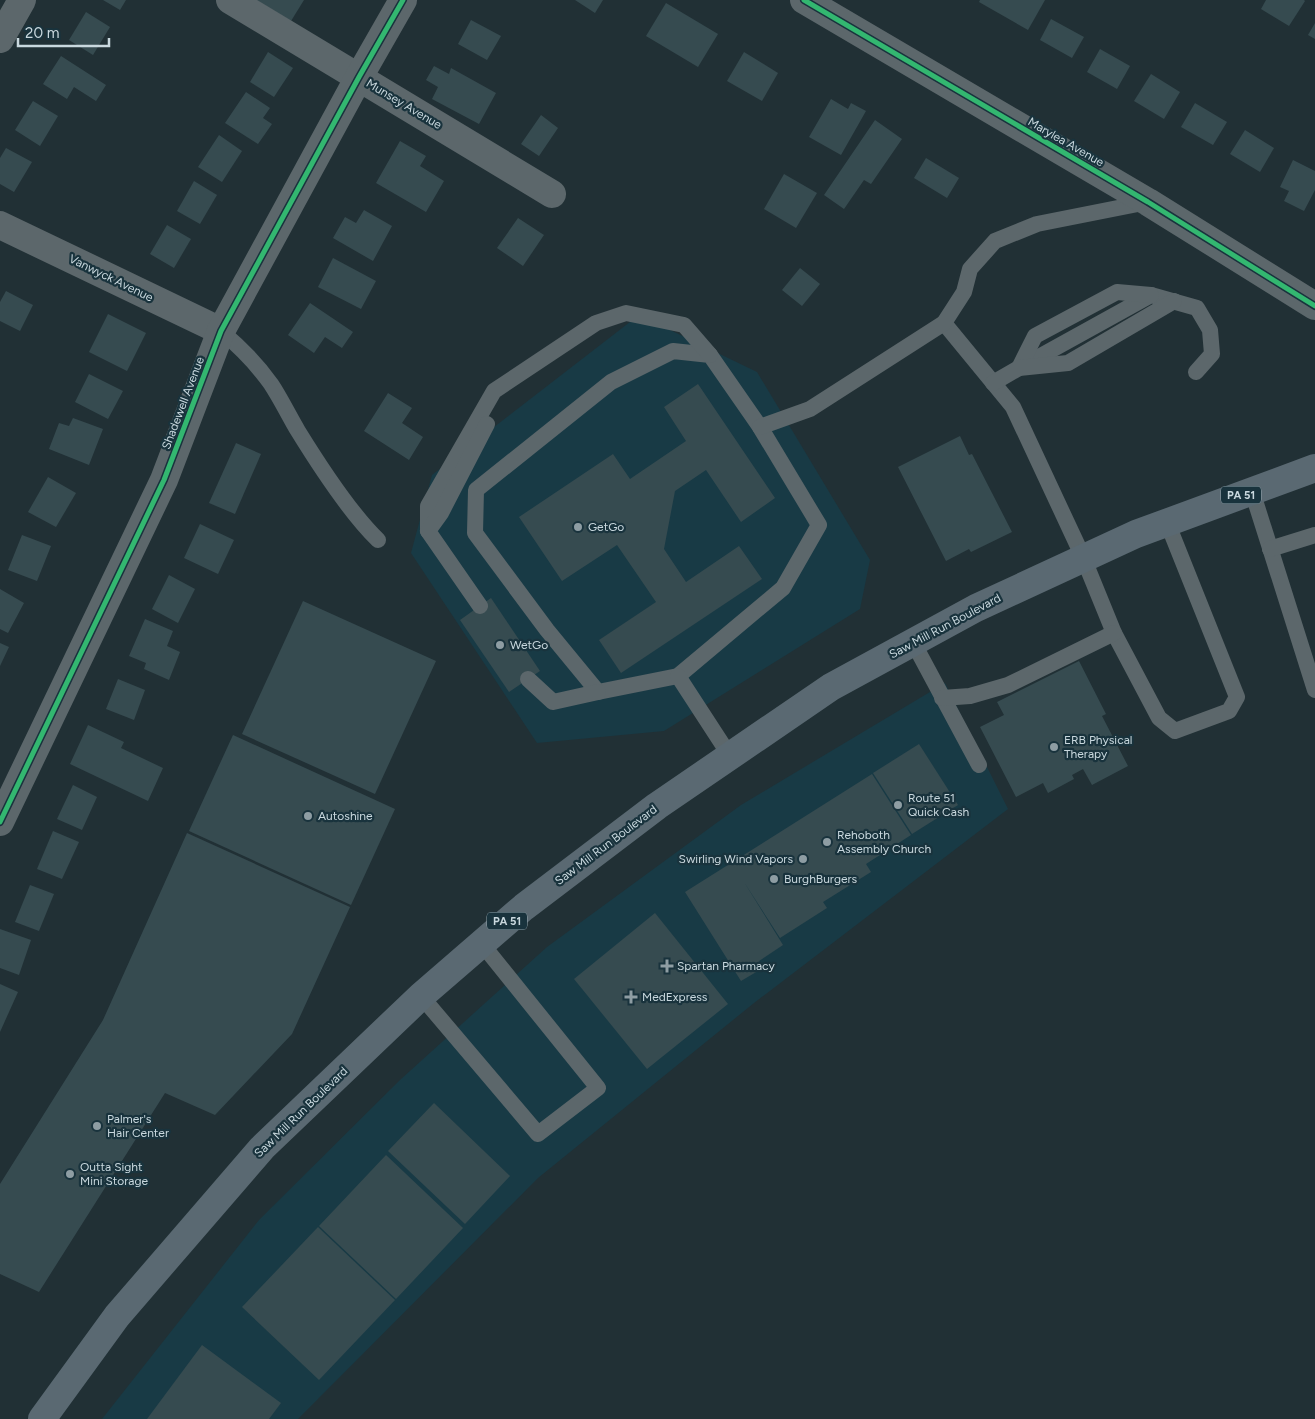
<svg xmlns="http://www.w3.org/2000/svg" width="1315" height="1419" viewBox="0 0 1315 1419" font-family="Figtree,sans-serif">
	<style>
		.built { fill: #183a45 }
		.building { fill: #364b50 }
		.lines { fill: none; stroke-linecap: round; stroke-linejoin: round }
		.service { stroke: #5c676b; stroke-width: 16 }
		.minor { stroke: #5c676b; stroke-width: 28 }
		.trunk { stroke: #5a6972; stroke-width: 28 }
		.cycleway-casing { stroke: #19333d; stroke-width: 8 }
		.cycleway { stroke: #33b770; stroke-width: 5 }
		.poi-dot { fill: #8e9da3; stroke: #19333d; stroke-width: 2 }
		.labels { text-anchor: middle; stroke-width: 4.5; stroke-linejoin: round; paint-order: stroke }
		.shield { fill: #19333d; stroke: #94a6ae; stroke-width: 1 }
		.shield-label { font-size: 11px; font-weight: bold; fill: #c9d8de }
		.street-label { font-size: 12px; fill: #c9d8de; stroke: #19333d }
		.poi-label { font-size: 12px; fill: #c9d8de; stroke: #19333d; text-anchor: start }
	</style>
	<rect width="100%" height="100%" fill="#213035"/>
	<g class="built">
		<path d="M639 315 757 372 870 560 860 609 664 731 537 743 411 553 432 475Z"/>
		<path d="M945 683 1008 809 754 1003 538 1178 298 1419H102L259 1220 400 1080 547 947 741 805Z"/>
	</g>
	<g class="building">
		<path d="M103 0H126L120 10Z"/>
		<path d="M256 0H304L291 21Z"/>
		<path d="M575 0H603L595 13Z"/>
		<path d="M980 0H1045L1028 30 979 2Z"/>
		<path d="M1266 0H1304L1305 1 1289 26 1261 9Z"/>
		<path d="M666 3 718 34 698 67 646 36Z"/>
		<path d="M86 12 110 27 93 55 69 40Z"/>
		<path d="M1051 19 1084 37 1072 58 1040 40Z"/>
		<path d="M471 20 501 36 487 60 458 44Z"/>
		<path d="M1315 23V39L1308 35Z"/>
		<path d="M1100 49 1130 66 1117 89 1087 72Z"/>
		<path d="M268 52 293 68 274 97 250 82Z"/>
		<path d="M744 52 778 73 762 101 727 81Z"/>
		<path d="M61 56 106 85 96 101 74 87 67 99 43 84Z"/>
		<path d="M434 66 449 74 451 68 496 93 479 124 432 99 438 87 426 80Z"/>
		<path d="M1151 74 1180 92 1164 119 1134 101Z"/>
		<path d="M246 92 270 108 263 118 272 124 258 144 225 123Z"/>
		<path d="M831 99 848 109 851 103 866 111 841 155 809 137Z"/>
		<path d="M33 101 58 116 40 146 15 130Z"/>
		<path d="M1195 103 1227 122 1213 145 1181 127Z"/>
		<path d="M541 115 558 128 539 156 521 144Z"/>
		<path d="M875 120 902 139 871 184 864 180 844 209 824 195Z"/>
		<path d="M1245 130 1274 148 1260 172 1230 154Z"/>
		<path d="M219 135 242 151 222 182 198 167Z"/>
		<path d="M400 141 426 156 420 166 444 181 426 212 376 183Z"/>
		<path d="M6 148 32 162 14 192 0 184V158Z"/>
		<path d="M926 158 959 178 947 198 914 178Z"/>
		<path d="M1293 160 1315 171V190L1304 211 1284 201 1289 191 1280 187Z"/>
		<path d="M784 174 817 193 796 228 764 209Z"/>
		<path d="M194 181 217 195 200 224 177 211Z"/>
		<path d="M364 210 392 226 373 261 333 238 345 217 356 223Z"/>
		<path d="M518 218 544 235 523 266 497 248Z"/>
		<path d="M167 225 191 239 174 268 150 254Z"/>
		<path d="M333 258 376 281 361 309 318 287Z"/>
		<path d="M800 268 820 284 802 306 782 290Z"/>
		<path d="M6 291 33 305 20 331 0 321V302Z"/>
		<path d="M310 303 353 332 342 348 325 337 314 353 288 335Z"/>
		<path d="M108 314 146 333 127 371 89 352Z"/>
		<path d="M89 374 123 391 108 419 75 402Z"/>
		<path d="M698 384 775 498 741 522 706 470 675 491 664 549 686 582 739 546 762 579 621 673 599 640 656 602 617 545 562 581 519 517 613 454 630 479 686 441 664 407Z"/>
		<path d="M388 393 412 408 402 423 423 437 409 460 364 431Z"/>
		<path d="M73 418 103 429 89 465 49 449 59 423 69 426Z"/>
		<path d="M960 436 969 455 972 454 1012 532 971 552 969 549 946 561 898 467Z"/>
		<path d="M236 443 261 454 235 514 209 503Z"/>
		<path d="M48 477 76 493 56 527 28 512Z"/>
		<path d="M200 524 234 540 218 574 184 558Z"/>
		<path d="M22 535 51 546 37 581 8 570Z"/>
		<path d="M169 575 195 589 178 623 152 609Z"/>
		<path d="M0 589 24 603 8 633 0 629Z"/>
		<path d="M491 598 540 671 509 692 460 620Z"/>
		<path d="M303 601 436 661 375 794 242 734Z"/>
		<path d="M145 619 173 631 167 646 180 652 169 680 144 669 146 663 129 656Z"/>
		<path d="M0 643 9 647 0 666Z"/>
		<path d="M1079 661 1106 714 1102 716 1128 766 1092 785 1083 769 1072 775 1074 779 1048 793 1043 783 1016 797 980 727 1004 715 997 702Z"/>
		<path d="M118 679 145 690 134 720 106 709Z"/>
		<path d="M88 725 124 742 121 748 163 768 148 801 70 764Z"/>
		<path d="M233 735 395 809 351 905 189 831Z"/>
		<path d="M919 744 958 805 912 834 873 773Z"/>
		<path d="M872 774 911 835 866 864 871 872 823 902 827 908 780 938 744 882 783 945 759 961 763 968 741 981 685 892Z"/>
		<path d="M73 785 97 797 82 830 57 819Z"/>
		<path d="M53 831 79 842 62 879 37 869Z"/>
		<path d="M187 833 350 907 292 1034 215 1115 165 1093 39 1292 0 1274V1184L103 1020Z"/>
		<path d="M30 885 54 894 39 931 15 922Z"/>
		<path d="M655 913 728 1004 647 1069 574 979Z"/>
		<path d="M0 929 31 940 19 975 0 968Z"/>
		<path d="M0 984 18 992 0 1032Z"/>
		<path d="M434 1103 510 1176 465 1224 388 1151Z"/>
		<path d="M386 1155 463 1228 396 1299 319 1226Z"/>
		<path d="M318 1227 395 1300 319 1380 242 1307Z"/>
		<path d="M202 1345 281 1403 269 1419H147Z"/>
	</g>
	<g class="lines">
		<g class="service">
			<path d="M944 323 1013 407 1083 557 1114 633 1159 718 1175 731 1229 711 1237 697 1167 522"/>
			<path d="M221 331C240 347 257 364 271 384 281 399 289 416 298 431 319 465 349 512 378 540"/>
			<path d="M673 351 710 355 760 427 819 525 783 588 678 676 598 692 547 630 475 533 476 490 611 382Z"/>
			<path d="M1019 368 1151 295 1197 308 1210 330 1212 354 1196 372"/>
			<path d="M1019 368 1035 336 1117 292 1151 295"/>
			<path d="M993 383 1019 368 1068 363 1174 301"/>
			<path d="M760 427 810 409 944 323 964 292 970 269 995 241 1037 224 1148 202"/>
			<path d="M1252 491 1315 690"/>
			<path d="M428 531V506L494 391 596 323 626 313 684 325 710 355"/>
			<path d="M1270 549 1315 535"/>
			<path d="M480 606 428 531 441 513 487 424"/>
			<path d="M913 642 979 765"/>
			<path d="M678 676 730 756"/>
			<path d="M528 679 553 702 598 692"/>
			<path d="M942 698 970 696 1008 685 1114 633"/>
			<path d="M421 996 538 1134 598 1088 482 944"/>
		</g>
		<g class="minor">
			<path d="M230 0 552 194"/>
			<path d="M804 0 1148 202 1315 306"/>
			<path d="M0 39 22 0"/>
			<path d="M0 225 221 331"/>
			<path d="M0 822 164 480 221 331 359 77 403 0"/>
		</g>
		<path class="trunk" d="M42 1419 117 1316 262 1148 421 996 524 907 657 806 831 687 976 608 1136 534 1315 468"/>
		<defs>
			<g id="cycleway">
				<path d="M804 0 1148 202 1315 306"/>
				<path d="M0 822 164 480 221 331 359 77 403 0"/>
			</g>
		</defs>
		<use href="#cycleway" class="cycleway-casing"/>
		<use href="#cycleway" class="cycleway"/>
	</g>
	<g class="poi-dot">
		<circle cx="578" cy="527" r="5"/>
		<circle cx="500" cy="645" r="5"/>
		<circle cx="1054" cy="747" r="5"/>
		<circle cx="898" cy="805" r="5"/>
		<circle cx="308" cy="816" r="5"/>
		<circle cx="827" cy="842" r="5"/>
		<circle cx="803" cy="859" r="5"/>
		<circle cx="774" cy="879" r="5"/>
		<path d="M664.5 958.5h5v5h5v5h-5v5h-5v-5h-5v-5h5z"/>
		<path d="M628.5 989.5h5v5h5v5h-5v5h-5v-5h-5v-5h5z"/>
		<circle cx="97" cy="1126" r="5"/>
		<circle cx="70" cy="1174" r="5"/>
	</g>
	<g class="labels">
		<g class="shield">
			<rect x="1221" y="486.5" width="40" height="17" rx="4"/>
			<rect x="487" y="912.5" width="40" height="17" rx="4"/>
		</g>
		<g class="shield-label">
			<text x="1241" y="499">PA 51</text>
			<text x="507" y="925">PA 51</text>
		</g>
		<g class="street-label">
			<text transform="translate(404 104) rotate(31)" y="4">Munsey Avenue</text>
			<text transform="translate(1066 142) rotate(30)" y="4">Marylea Avenue</text>
			<text transform="translate(111 278) rotate(26)" y="4">Vanwyck Avenue</text>
			<text transform="translate(183 403) rotate(-69)" y="4">Shadewell Avenue</text>
			<text transform="translate(945 626) rotate(-28)" y="4">Saw Mill Run Boulevard</text>
			<text transform="translate(606 845) rotate(-37)" y="4">Saw Mill Run Boulevard</text>
			<text transform="translate(301 1112) rotate(-44)" y="4">Saw Mill Run Boulevard</text>
		</g>
		<g class="poi-label">
			<text x="588" y="531">GetGo</text>
			<text x="510" y="649">WetGo</text>
			<text x="1064" y="744">ERB Physical<tspan x="1064" dy="14">Therapy</tspan></text>
			<text x="908" y="802">Route 51<tspan x="908" dy="14">Quick Cash</tspan></text>
			<text x="318" y="820">Autoshine</text>
			<text x="837" y="839">Rehoboth<tspan x="837" dy="14">Assembly Church</tspan></text>
			<text x="793" y="863" text-anchor="end">Swirling Wind Vapors</text>
			<text x="784" y="883">BurghBurgers</text>
			<text x="677" y="970">Spartan Pharmacy</text>
			<text x="642" y="1001">MedExpress</text>
			<text x="107" y="1123">Palmer's<tspan x="107" dy="14">Hair Center</tspan></text>
			<text x="80" y="1171">Outta Sight<tspan x="80" dy="14">Mini Storage</tspan></text>
		</g>
	</g>
	<path d="M18 38v8h91v-8" fill="none" stroke="#c9d8de" stroke-width="2.5"/>
	<text x="25" y="38" font-size="15" fill="#c9d8de" stroke="#19333d" stroke-width="4" paint-order="stroke">20 m</text>
</svg>
